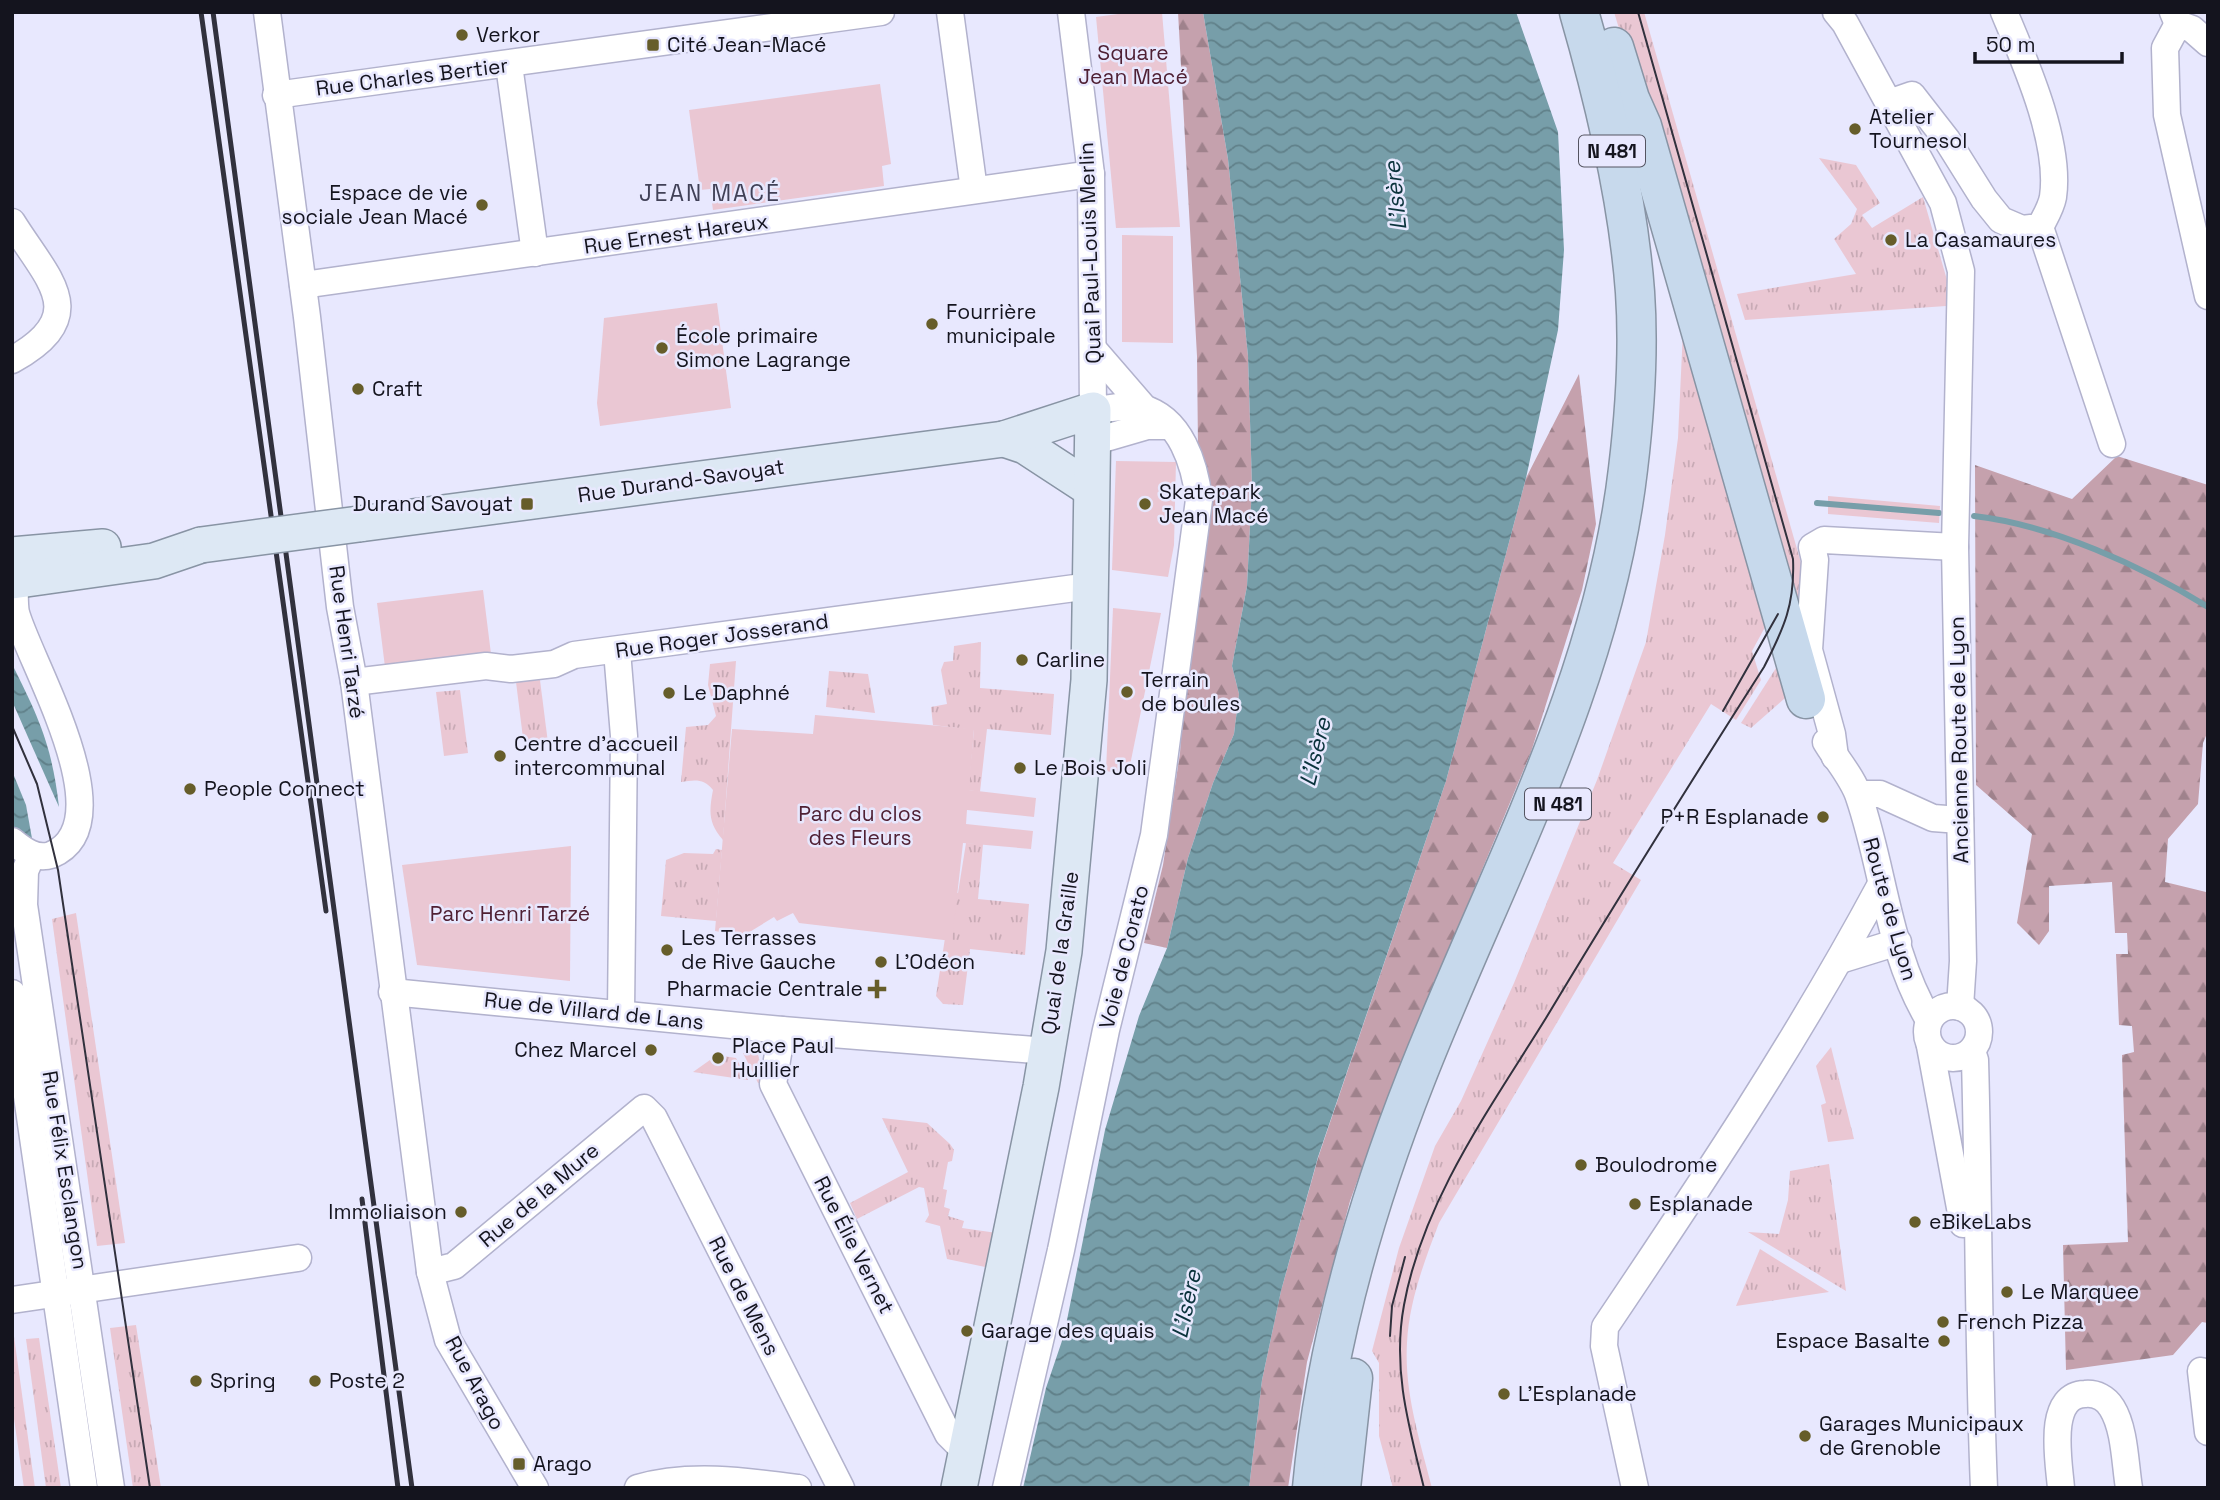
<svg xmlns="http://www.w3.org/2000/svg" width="2220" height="1500" viewBox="0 0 2220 1500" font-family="'Space Grotesk',sans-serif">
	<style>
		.grass { fill: url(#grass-tufts) }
		.forest { fill: url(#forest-firs) }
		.green { fill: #eac7d3 }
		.water { fill: url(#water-waves) }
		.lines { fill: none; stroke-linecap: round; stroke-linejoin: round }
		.stream { stroke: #779ea9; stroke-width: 6 }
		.minor-casing { stroke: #b2b2cd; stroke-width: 29 }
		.major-casing { stroke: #8894a4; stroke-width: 38 }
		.highway-casing { stroke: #8894a4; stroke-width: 41 }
		.minor { stroke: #fff; stroke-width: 26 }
		.major { stroke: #dde8f4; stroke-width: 35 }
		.highway { stroke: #c7d9ec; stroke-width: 38 }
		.tram { stroke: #31313d; stroke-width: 2 }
		.rail { stroke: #31313d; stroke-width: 5 }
		.major-bridge-casing { stroke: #8894a4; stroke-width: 38; stroke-linecap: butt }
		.major-bridge { stroke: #dde8f4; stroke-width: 35 }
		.poi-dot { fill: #665d2a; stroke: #e8e8fe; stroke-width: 2.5 }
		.labels { text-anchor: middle; stroke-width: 5; stroke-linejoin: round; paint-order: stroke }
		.shield { fill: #e8e8fe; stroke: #545461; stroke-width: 2 }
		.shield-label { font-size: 19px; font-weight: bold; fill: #14141e }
		.poi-label { font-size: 21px; fill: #14141e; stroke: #e8e8fe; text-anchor: start }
		.park-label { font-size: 21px; fill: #4f2034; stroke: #e8e8fe }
		.street-label { font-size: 21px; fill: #14141e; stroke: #e8e8fe }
		.neighbourhood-label { font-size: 23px; letter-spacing: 2px; fill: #414157; stroke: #e8e8fe }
		.water-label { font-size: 23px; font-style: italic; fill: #0b333c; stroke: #e8e8fe }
	</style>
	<defs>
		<pattern id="grass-tufts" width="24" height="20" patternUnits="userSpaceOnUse" patternTransform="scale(1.75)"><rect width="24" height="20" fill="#eac7d3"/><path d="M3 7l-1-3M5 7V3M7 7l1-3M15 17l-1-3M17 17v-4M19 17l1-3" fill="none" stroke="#c8aab5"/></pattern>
		<pattern id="forest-firs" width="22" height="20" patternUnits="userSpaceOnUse" patternTransform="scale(1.75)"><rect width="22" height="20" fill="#c5a1ad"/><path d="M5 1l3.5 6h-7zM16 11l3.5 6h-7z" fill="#9f828c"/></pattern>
		<pattern id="water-waves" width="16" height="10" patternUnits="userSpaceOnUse" patternTransform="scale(1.75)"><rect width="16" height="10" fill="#779ea9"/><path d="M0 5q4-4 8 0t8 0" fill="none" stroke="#608089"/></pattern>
	</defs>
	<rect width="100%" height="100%" fill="#e8e8fe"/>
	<g class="grass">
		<path d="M1614 12H1644L1803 570 1798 622Z"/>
		<path d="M1819 158 1856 165 1880 203 1862 215 1872 228 1923 197 1947 280 1946 306 1745 320 1737 294 1856 274 1834 239 1851 224 1857 209Z"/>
		<path d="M1683 330 1770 618 1752 651 1761 680 1736 720 1711 704 1613 863 1641 880 1439 1223C1424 1262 1409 1302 1407 1343 1404 1392 1420 1441 1432 1488H1393L1379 1436V1363L1372 1351 1399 1248 1435 1146 1461 1101 1514 983 1597 780 1646 642 1665 535 1678 438Z"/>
		<path d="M981 642 980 688 1054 694 1051 735 987 729 980 792 968 790 974 730 933 725 931 707 947 704 941 670 944 662 953 661 954 646Z"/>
		<path d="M1783 657 1793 691 1751 728 1741 723Z"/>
		<path d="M736 661 723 840C708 823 709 811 713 790 704 778 694 780 681 782L686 727 708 725 716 716 708 685 710 664Z"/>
		<path d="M829 671 868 674 875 713 826 707Z"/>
		<path d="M540 680 548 743 524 746 516 682Z"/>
		<path d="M460 690 468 753 444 756 436 692Z"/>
		<path d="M966 843 983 844 978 899 1029 904 1025 955 970 949 963 1005 943 1004 936 996 952 893H958Z"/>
		<path d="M716 849 722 850 716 921 661 916 666 860 684 853 713 854Z"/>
		<path d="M76 913 125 1243 97 1246 52 919Z"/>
		<path d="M1831 1047 1854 1139 1828 1142 1821 1105 1826 1103 1816 1066Z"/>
		<path d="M743 1053 758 1054 764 1083H758Z"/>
		<path d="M717 1055 736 1058 748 1080 693 1072Z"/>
		<path d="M882 1118 927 1123 950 1144 954 1150 952 1161 948 1162 943 1189 947 1190 944 1207 950 1209 948 1216 964 1221 962 1228 997 1233 990 1268 947 1259 940 1226 925 1222 929 1215 924 1188 919 1187 857 1219 850 1203 908 1172Z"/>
		<path d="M1829 1164 1846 1291 1748 1232 1779 1234 1788 1200 1790 1171Z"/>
		<path d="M1760 1249 1829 1292 1736 1306Z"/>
		<path d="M12 1322 35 1488H24L12 1405Z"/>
		<path d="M136 1325 161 1488H133L110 1328Z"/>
		<path d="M39 1338 61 1488H46L26 1339Z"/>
	</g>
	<g class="forest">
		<path d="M1178 12H1203L1228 159 1248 356 1252 486 1247 586 1232 666 1239 694 1234 734 1213 783 1188 858 1167 948 1144 943 1163 865 1180 753 1187 647 1211 489 1198 448 1197 356Z"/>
		<path d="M1579 374 1596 524 1582 590 1531 752 1390 1091 1350 1201 1307 1362 1288 1488H1249L1262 1380 1281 1291 1318 1158 1446 781 1526 478Z"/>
		<path d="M2117 456 2208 485V731L2203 743 2198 804 2168 839 2165 882 2206 892 2208 1323 2202 1322 2173 1355 2066 1370 2063 1245 2128 1242 2122 1055 2134 1052 2132 1026 2119 1025 2116 954H2128L2127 933H2115L2112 882 2049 886V931L2039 945 2017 923 2032 834 1976 785 1975 465 2072 499Z"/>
	</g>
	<g class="green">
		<path d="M1133 12H1162L1180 227 1116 228 1096 17Z"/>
		<path d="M880 84 891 164 882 166 884 186 713 210 710 189 700 190 689 110Z"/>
		<path d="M1122 235 1173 236V343L1122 342Z"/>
		<path d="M717 303 731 408 600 426 597 403 604 318Z"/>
		<path d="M1116 461 1176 462 1174 545 1168 577 1112 570Z"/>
		<path d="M1828 496 1940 506 1939 523 1828 514Z"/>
		<path d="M483 590 491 654 385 667 377 603Z"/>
		<path d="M1113 608 1161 613 1128 775 1106 771Z"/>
		<path d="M815 715 974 729 969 790 1036 798 1034 817 967 810 966 824 1033 831 1031 849 963 843 952 941 799 923 793 913 777 921 774 917 743 936 715 931 732 729 813 734Z"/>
		<path d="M571 846 570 981 417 965 402 865Z"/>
	</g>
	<g class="water">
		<path d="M1203 12H1516L1558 132 1564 250 1558 330 1526 478 1446 781 1318 1157 1281 1291 1262 1380 1249 1488H1023L1046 1388 1064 1335 1105 1130 1139 1016 1167 948 1188 858 1213 783 1234 734 1239 694 1232 666 1247 586 1252 486 1248 356 1228 159Z"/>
		<path d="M12 664C39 718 52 746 59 807L12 701Z"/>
		<path d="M12 771 26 805 33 844 12 829Z"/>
	</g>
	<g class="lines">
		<g class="stream">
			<path d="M1817 503 1939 513"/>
			<path d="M1974 516C2052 525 2142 566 2208 607"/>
		</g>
		<defs>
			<g id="minor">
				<path d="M267 12 307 317 340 607 354 682 430 1272 448 1340 535 1488"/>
				<path d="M950 12 974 190"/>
				<path d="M1836 12 1845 23 1943 203 1961 271 1955 547 1963 961 1960 1007"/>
				<path d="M2173 12 2178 24 2192 29 2208 43"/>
				<path d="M2178 24 2165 48 2167 115 2208 296"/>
				<path d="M509 65 535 253"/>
				<path d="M276 95 881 12"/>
				<path d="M1889 103 1912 95 1947 140 1984 199 2001 220 2022 229 2040 227C2045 217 2051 208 2053 197 2061 142 2025 62 2004 12"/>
				<path d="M12 222C48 280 93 315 12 360"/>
				<path d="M2040 227 2112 444"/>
				<path d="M303 285 1091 174"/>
				<path d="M1094 350 1145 409"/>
				<path d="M1092 442 1147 426H1170"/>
				<path d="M617 651 624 736 621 1013"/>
				<path d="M354 682 486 666 511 669 554 664 574 655 1090 586"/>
				<path d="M1826 742C1836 759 1853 778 1859 797 1884 870 1888 952 1929 1020"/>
				<path d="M1835 757 1832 734 1809 650 1815 560 1812 547 1824 540 1955 547"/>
				<path d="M1859 794H1880L1933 818 1960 820"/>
				<path d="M12 841C23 850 36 860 51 855 127 824 29 661 16 613 14 603 15 591 15 581"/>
				<path d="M32 855 25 871 24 905 111 1488"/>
				<path d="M1840 960 1898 942"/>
				<path d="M392 992 782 1030 1047 1051"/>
				<path d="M12 993 84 1488"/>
				<circle cx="1953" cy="1032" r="26"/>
				<path d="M782 1030 773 1084 948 1434 965 1451"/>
				<path d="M1930 1046 1963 1224"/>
				<path d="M1972 1051 1975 1060C1979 1203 1978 1345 1984 1488"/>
				<path d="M430 1272 454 1266 644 1108 654 1118 841 1488"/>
				<path d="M12 1300 298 1258"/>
				<path d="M2201 1371 2208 1432"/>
				<path d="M638 1488C688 1473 746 1481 798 1488"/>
				<path d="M1006 1488 1061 1250 1106 1030 1154 835 1199 500C1195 465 1181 418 1142 408 1126 404 1109 409 1093 410L1091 174 1071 12"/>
				<path d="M1635 1488 1604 1346 1605 1327C1702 1183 1798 1039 1880 886"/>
				<path d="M2061 1488C2059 1462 2046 1395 2085 1394 2096 1393 2106 1398 2112 1408 2125 1429 2125 1464 2129 1488"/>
			</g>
			<g id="major">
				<path d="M1004 439 1025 446 1091 489"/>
				<path d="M359 524 1004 439 1093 410 1089 680 1064 951 1041 1087 959 1488"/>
				<path d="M12 555 103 547"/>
				<path d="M12 581 154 561 201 545"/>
			</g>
			<g id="highway">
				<path d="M1614 47 1630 99 1642 126 1806 699"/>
				<path d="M1312 1488C1325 1347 1364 1210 1416 1078 1494 879 1603 685 1628 469 1635 411 1639 350 1635 292 1628 198 1605 102 1579 12"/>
				<path d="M1341 1488 1353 1378"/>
			</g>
		</defs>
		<use href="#minor" class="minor-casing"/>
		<use href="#major" class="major-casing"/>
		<use href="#highway" class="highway-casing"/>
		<use href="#minor" class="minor"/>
		<use href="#major" class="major"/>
		<use href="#highway" class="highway"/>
		<g class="tram">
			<path d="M1723 711 1778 614"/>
			<path d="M12 726 37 784 58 870 150 1488"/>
			<path d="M1390 1336 1392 1306 1405 1257"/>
			<path d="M1424 1488C1409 1427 1392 1369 1404 1305 1423 1200 1491 1107 1546 1018 1617 900 1690 783 1764 667 1784 628 1795 604 1793 559L1638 12"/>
		</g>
		<g class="rail">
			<path d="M201 12 326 911"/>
			<path d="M213 12 412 1488"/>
			<path d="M362 1199 398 1488"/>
		</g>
		<defs>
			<path id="major-bridge" d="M201 545 359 524"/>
		</defs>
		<use href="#major-bridge" class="major-bridge-casing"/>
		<use href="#major-bridge" class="major-bridge"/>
	</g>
	<g class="poi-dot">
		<circle cx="462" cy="35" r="7"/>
		<rect x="646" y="38" width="14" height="14" rx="3.5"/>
		<circle cx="1855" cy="129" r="7"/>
		<circle cx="482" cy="205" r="7"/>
		<circle cx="1891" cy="240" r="7"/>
		<circle cx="932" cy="324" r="7"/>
		<circle cx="662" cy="348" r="7"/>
		<circle cx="358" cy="389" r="7"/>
		<rect x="520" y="497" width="14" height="14" rx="3.5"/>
		<circle cx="1145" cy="504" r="7"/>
		<circle cx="1022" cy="660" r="7"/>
		<circle cx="1127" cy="692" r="7"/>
		<circle cx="669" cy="693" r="7"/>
		<circle cx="500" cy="756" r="7"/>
		<circle cx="1020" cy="768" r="7"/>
		<circle cx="190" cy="789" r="7"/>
		<circle cx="1823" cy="817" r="7"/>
		<circle cx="667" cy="950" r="7"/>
		<circle cx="881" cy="962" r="7"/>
		<path d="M873.5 978.5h7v7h7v7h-7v7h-7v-7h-7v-7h7z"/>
		<circle cx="651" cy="1050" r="7"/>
		<circle cx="718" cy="1058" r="7"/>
		<circle cx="1581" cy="1165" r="7"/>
		<circle cx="1635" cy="1204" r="7"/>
		<circle cx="461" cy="1212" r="7"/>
		<circle cx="1915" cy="1222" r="7"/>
		<circle cx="2007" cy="1292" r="7"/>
		<circle cx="1943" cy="1322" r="7"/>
		<circle cx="967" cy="1331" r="7"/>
		<circle cx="1944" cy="1341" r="7"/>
		<circle cx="196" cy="1381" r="7"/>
		<circle cx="315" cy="1381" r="7"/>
		<circle cx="1504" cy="1394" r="7"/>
		<circle cx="1805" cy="1436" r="7"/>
		<rect x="512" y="1457" width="14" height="14" rx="3.5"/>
	</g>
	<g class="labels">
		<g class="shield">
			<rect x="1579" y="135.5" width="66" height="31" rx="5"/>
			<rect x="1525" y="788.5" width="66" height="31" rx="5"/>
		</g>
		<g class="shield-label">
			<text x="1612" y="158">N 481</text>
			<text x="1558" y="811">N 481</text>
		</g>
		<g class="poi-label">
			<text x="476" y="42">Verkor</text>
			<text x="667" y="52">Cité Jean-Macé</text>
			<text x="1869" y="124">Atelier<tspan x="1869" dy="24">Tournesol</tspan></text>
			<text x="468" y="200" text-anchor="end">Espace de vie<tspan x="468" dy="24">sociale Jean Macé</tspan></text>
			<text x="1905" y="247">La Casamaures</text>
			<text x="946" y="319">Fourrière<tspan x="946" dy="24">municipale</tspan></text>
			<text x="676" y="343">École primaire<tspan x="676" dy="24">Simone Lagrange</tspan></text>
			<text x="372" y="396">Craft</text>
			<text x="1159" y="499">Skatepark<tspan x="1159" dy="24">Jean Macé</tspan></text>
			<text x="513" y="511" text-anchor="end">Durand Savoyat</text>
			<text x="1036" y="667">Carline</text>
			<text x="1141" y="687">Terrain<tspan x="1141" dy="24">de boules</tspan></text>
			<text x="683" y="700">Le Daphné</text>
			<text x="514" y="751">Centre d'accueil<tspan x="514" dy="24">intercommunal</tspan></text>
			<text x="1034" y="775">Le Bois Joli</text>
			<text x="204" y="796">People Connect</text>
			<text x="1809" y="824" text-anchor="end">P+R Esplanade</text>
			<text x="681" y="945">Les Terrasses<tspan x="681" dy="24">de Rive Gauche</tspan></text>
			<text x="895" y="969">L'Odéon</text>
			<text x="863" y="996" text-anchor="end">Pharmacie Centrale</text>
			<text x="732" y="1053">Place Paul<tspan x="732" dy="24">Huillier</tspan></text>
			<text x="637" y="1057" text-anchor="end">Chez Marcel</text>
			<text x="1595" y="1172">Boulodrome</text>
			<text x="1649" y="1211">Esplanade</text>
			<text x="447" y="1219" text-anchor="end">Immoliaison</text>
			<text x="1929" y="1229">eBikeLabs</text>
			<text x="2021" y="1299">Le Marquee</text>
			<text x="1957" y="1329">French Pizza</text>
			<text x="981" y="1338">Garage des quais</text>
			<text x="1930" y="1348" text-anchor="end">Espace Basalte</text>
			<text x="210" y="1388">Spring</text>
			<text x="329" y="1388">Poste 2</text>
			<text x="1518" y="1401">L'Esplanade</text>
			<text x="1819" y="1431">Garages Municipaux<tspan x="1819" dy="24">de Grenoble</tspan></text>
			<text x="533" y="1471">Arago</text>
		</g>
		<g class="park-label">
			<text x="1133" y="60">Square<tspan x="1133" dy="24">Jean Macé</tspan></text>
			<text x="860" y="821">Parc du clos<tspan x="860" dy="24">des Fleurs</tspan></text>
			<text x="510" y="921">Parc Henri Tarzé</text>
		</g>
		<g class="street-label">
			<text transform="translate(412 77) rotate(-7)" y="7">Rue Charles Bertier</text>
			<text transform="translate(676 234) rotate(-8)" y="7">Rue Ernest Hareux</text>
			<text transform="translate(1090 253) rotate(-92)" y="7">Quai Paul-Louis Merlin</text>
			<text transform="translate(681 481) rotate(-8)" y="7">Rue Durand-Savoyat</text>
			<text transform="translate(722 636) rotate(-8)" y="7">Rue Roger Josserand</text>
			<text transform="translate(347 642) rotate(82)" y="7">Rue Henri Tarzé</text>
			<text transform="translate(1959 740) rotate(-91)" y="7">Ancienne Route de Lyon</text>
			<text transform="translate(1890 909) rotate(74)" y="7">Route de Lyon</text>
			<text transform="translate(1060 953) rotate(-82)" y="7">Quai de la Graille</text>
			<text transform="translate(1124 957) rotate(-76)" y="7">Voie de Corato</text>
			<text transform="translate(594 1011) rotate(6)" y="7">Rue de Villard de Lans</text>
			<text transform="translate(65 1170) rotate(81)" y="7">Rue Félix Esclangon</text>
			<text transform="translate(539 1195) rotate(-40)" y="7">Rue de la Mure</text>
			<text transform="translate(854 1245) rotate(63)" y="7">Rue Élie Vernet</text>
			<text transform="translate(744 1296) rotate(63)" y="7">Rue de Mens</text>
			<text transform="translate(475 1383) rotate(62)" y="7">Rue Arago</text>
		</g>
		<g class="neighbourhood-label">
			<text x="710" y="201">JEAN MACÉ</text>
		</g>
		<g class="water-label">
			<text transform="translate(1395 196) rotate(-96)" y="8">L'Isère</text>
			<text transform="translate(1315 752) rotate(-76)" y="8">L'Isère</text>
			<text transform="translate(1186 1304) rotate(-78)" y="8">L'Isère</text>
		</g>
	</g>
	<rect width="2220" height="1500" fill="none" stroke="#14141e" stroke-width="28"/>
	<path d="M1975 52v10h147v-10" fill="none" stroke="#14141e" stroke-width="3.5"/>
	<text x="1986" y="52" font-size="21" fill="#14141e" stroke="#e8e8fe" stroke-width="5" paint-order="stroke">50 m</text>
</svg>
